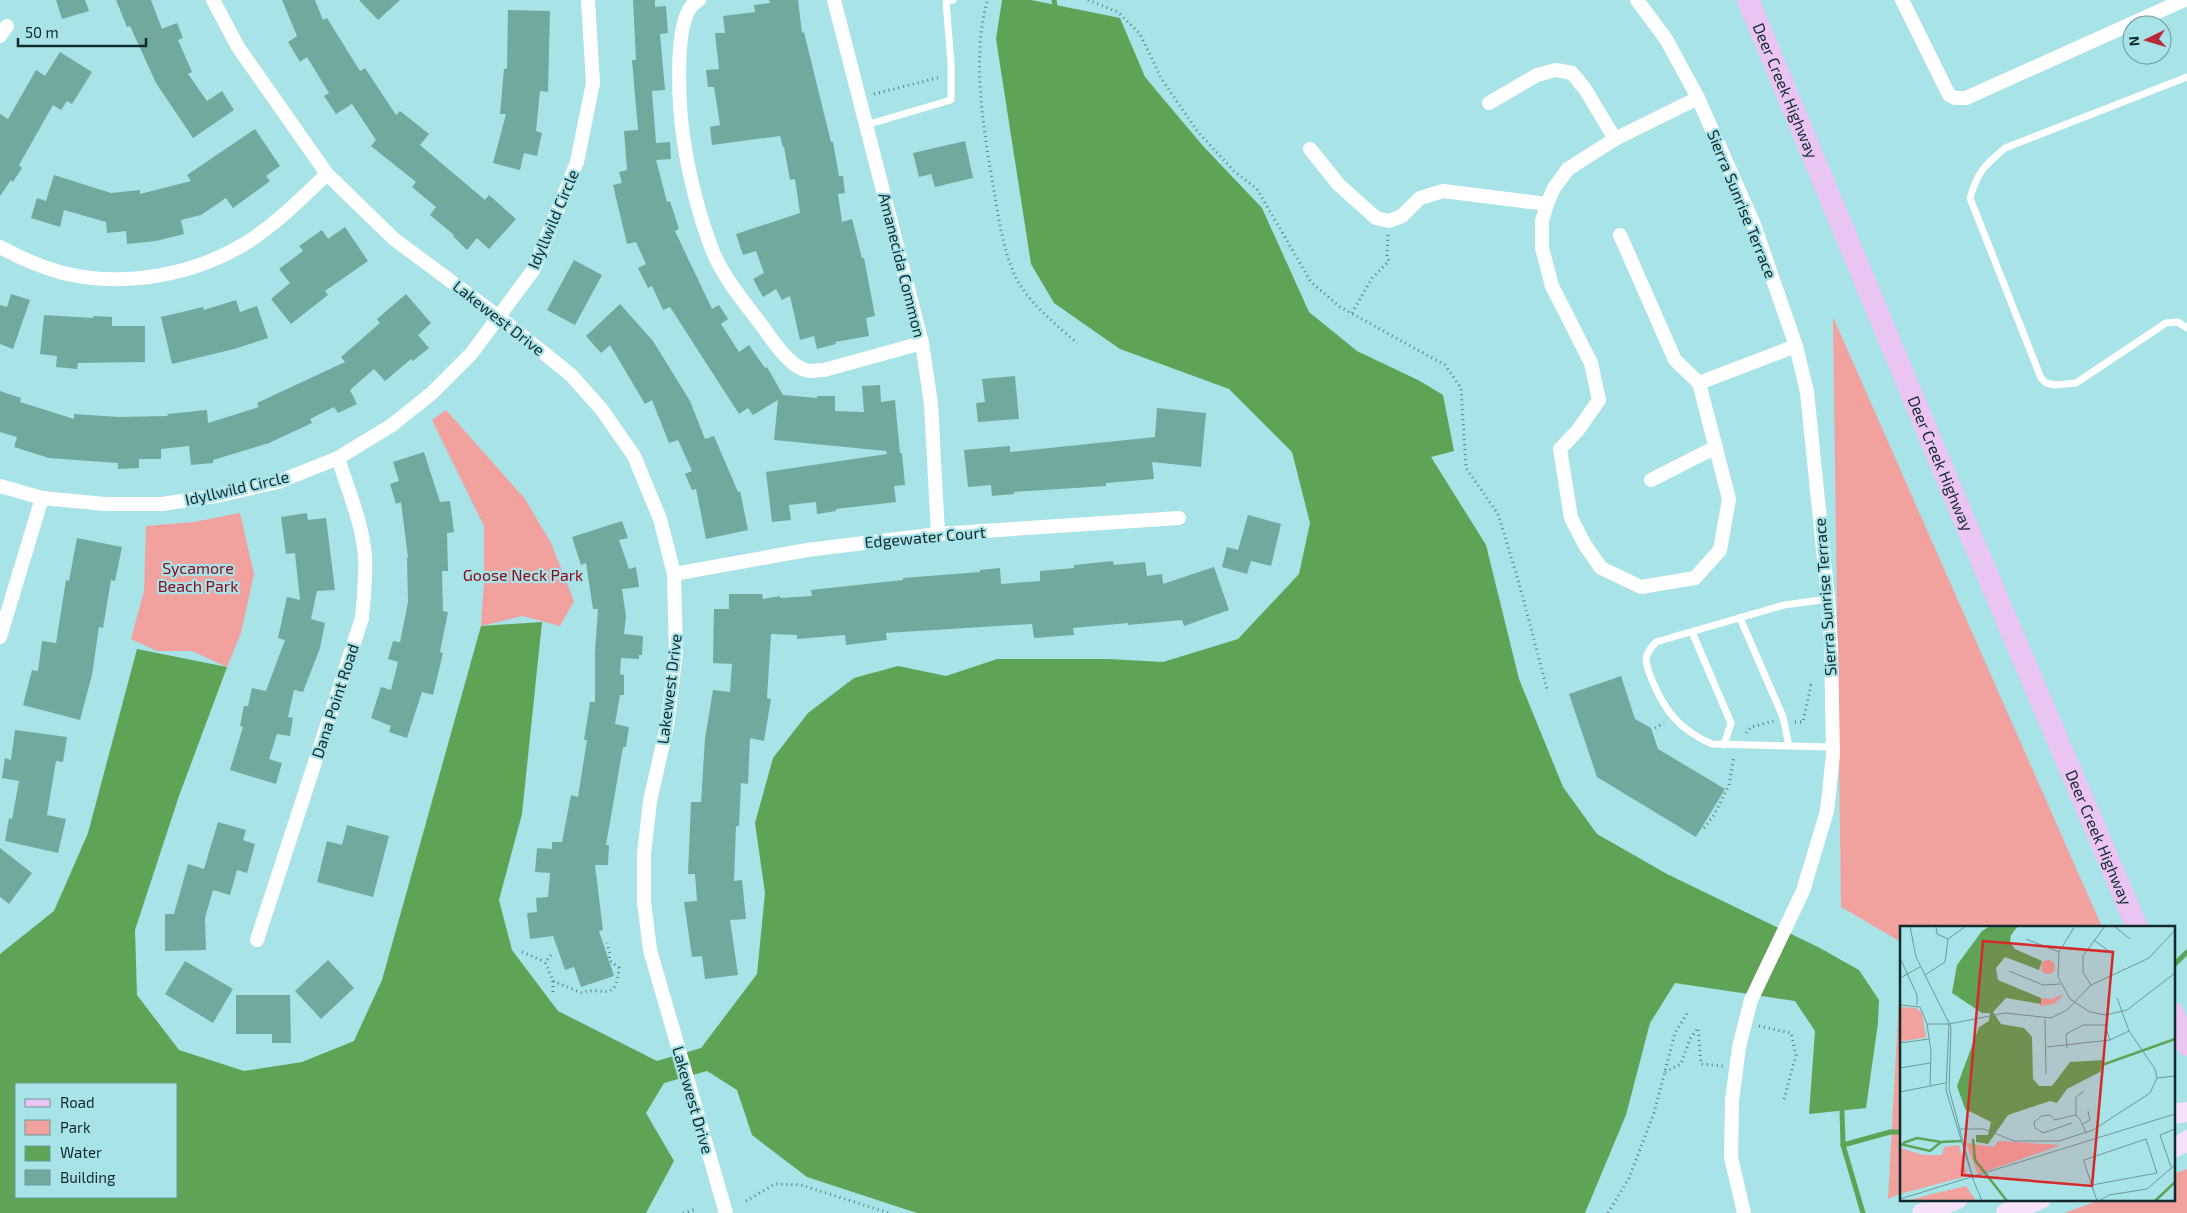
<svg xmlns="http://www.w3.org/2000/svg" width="2187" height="1213" viewBox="0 0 2187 1213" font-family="'Exo 2',sans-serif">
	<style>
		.green { fill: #f1a19e }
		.water { fill: #5fa357; fill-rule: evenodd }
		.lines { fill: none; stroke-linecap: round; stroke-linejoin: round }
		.stream { stroke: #5fa357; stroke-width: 5 }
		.building { fill: #72a99f }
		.path { stroke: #598184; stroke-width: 3; stroke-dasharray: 1 4; stroke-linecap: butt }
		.service { stroke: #fff; stroke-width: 7 }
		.minor { stroke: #fff; stroke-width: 14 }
		.secondary { stroke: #f5e2f8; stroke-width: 20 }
		.primary { stroke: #ebc5f1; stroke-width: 22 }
		.labels { text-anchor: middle; stroke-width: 4.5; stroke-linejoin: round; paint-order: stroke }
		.street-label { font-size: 16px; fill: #122a2c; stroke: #a8e3e7 }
		.park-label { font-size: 16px; fill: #8d0c20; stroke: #a8e3e7 }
		.inset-river { fill: none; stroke: #5fa357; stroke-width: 2.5 }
		.inset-road { fill: none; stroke: #6c999c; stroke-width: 1 }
		.view { fill: #d62828; fill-opacity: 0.15; stroke: #d62828; stroke-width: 2.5 }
		.inset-edge { fill: none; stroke: #122a2c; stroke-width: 2.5 }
	</style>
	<rect width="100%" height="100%" fill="#a8e3e7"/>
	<g class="green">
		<path d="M1833 317 2102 927H1901V942L1841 907Z"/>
		<path d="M446 410 525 499 551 543 574 601 560 626 522 616 481 626 484 583V526L432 420Z"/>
		<path d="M240 513 254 574 241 633 227 667 192 651H157L131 639 144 591 146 526 194 522Z"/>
		<path d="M1901 963V1193L1888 1199Z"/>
		<path d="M2187 1169V1213H2064L2103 1199H2173V1174Z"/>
	</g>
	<path class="water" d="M1002 0H1031L1120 18 1145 77 1203 146 1262 208 1309 312 1357 351 1420 381 1443 395 1454 451 1431 457 1486 545 1519 679 1563 787 1597 834 1667 874 1818 947 1859 970 1879 1000 1878 1023 1866 1108 1809 1114 1815 1031 1795 1001 1675 983 1650 1023 1626 1115 1585 1213H917L807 1177 752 1135 737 1090 707 1071 664 1083 646 1113 674 1161 646 1213H0V954L54 911 88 833 137 649 227 667 179 796 135 930 137 995 179 1050 244 1071 302 1062 354 1041 382 980 481 626 542 622 522 814 499 900 512 950 558 1011 657 1061 701 1048 757 974 765 893 755 823 773 758 808 713 854 678 898 666 946 676 997 659H1108L1163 662 1238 639 1299 574 1310 523 1292 452 1229 389 1120 349 1054 303 1031 264 996 39ZM16 1084H176V1197H16Z"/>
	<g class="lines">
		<g class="stream">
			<path d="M1054 0 1055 6"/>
			<path d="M2173 966 2187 952"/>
			<path d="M1842 1110 1843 1145 1863 1213"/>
			<path d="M1843 1145 1890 1132H1901"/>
		</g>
	</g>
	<g class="building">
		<path d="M56 0H85L89 11 62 19Z"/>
		<path d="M116 0H151L162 29 177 23 183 38 178 40 192 72 188 74 207 101 222 91 234 110 193 138 156 83 130 26 127 27Z"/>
		<path d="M282 0H315L323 20 327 18 360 71 365 68 396 115 400 111 429 134 420 145 485 200 489 195 516 219 489 249 477 238 467 250 453 236 454 235 430 215 436 207 412 187 416 182 371 146 376 140 352 104 336 114 324 96 329 93 307 57 300 62 288 42 297 36Z"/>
		<path d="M359 0H400L378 20Z"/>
		<path d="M633 0H655V7L666 6 668 33 660 34 665 90 652 91 656 143 670 142 671 159 656 160 667 202 670 201 679 229 675 231 712 309 719 305 728 319 721 324 739 352 749 345 765 368 767 367 783 395 817 398V396H835V411L864 412 862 386 880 385 881 402 895 400 900 453H902L905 485 894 486 896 502 836 509V511L817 514 816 502 789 505 791 520 772 522 766 472 887 454 886 451 774 440 778 400 753 415 748 408 739 414 670 307 663 310 652 286 648 288 638 268 646 264 636 242 627 244 613 185 622 183 619 172 627 170 624 131 638 130 632 60H636Z"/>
		<path d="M769 0H798L802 33 804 32 831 142H833L839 176H843L845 193 838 194 842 222 852 219 862 258H864L875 316 866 318 869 336 835 342 836 344 817 349 814 336 800 340 790 296 782 300 776 289 763 297 753 279 764 273 756 251 743 255 736 234 800 213 795 179 790 180 784 147H783L780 136 712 145 710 127 720 125 714 87H708L706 70 719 69 715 33H725L723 16 755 12 754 5 770 3Z"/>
		<path d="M508 10 550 11 548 92 540 91 536 131 542 133 537 156 524 153 520 170 493 163 506 114H500L504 69H507Z"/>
		<path d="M60 52 92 72 72 104 67 101 61 110 53 105 19 165 22 168 13 182 11 180 0 196V114L8 119 36 70 45 76Z"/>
		<path d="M255 129 280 166 266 176 270 181 233 208 226 198 201 215 181 220 184 234 156 241 127 244 126 231 107 233 106 222 64 210 60 227 31 218 37 198 46 201 54 175 111 193 140 190V194L191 181 187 175Z"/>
		<path d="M965 141 973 178 935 187 931 174 919 177 913 153Z"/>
		<path d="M345 227 368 261 325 291 328 295 291 324 271 299 290 283 279 269 303 251 299 246 322 230 328 239Z"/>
		<path d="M574 260 602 275 575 325 547 310Z"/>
		<path d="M11 294 30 300 13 349 0 344V305L7 307Z"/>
		<path d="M406 294 431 323 418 335 429 348 413 361 411 359 385 381 374 369 350 390 357 404 338 413 334 407 310 419 312 423 269 443 213 460V463L191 465 189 446 161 449V459H139V468L118 469V463L49 458 14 447 17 437 0 432V391L21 398 20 402 74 419V414L119 417 168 416 167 414 207 410 208 423 259 407 257 403 345 362 341 357 380 323 377 319Z"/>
		<path d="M236 300 240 312 257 306 268 338 234 349 172 364 161 317 203 307 204 310Z"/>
		<path d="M620 304 653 341 690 401 705 439 714 436 738 492 740 491 748 530 706 539 696 489 692 490 685 474 692 471 678 440 669 443 652 400 645 404 610 345 601 353 586 336Z"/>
		<path d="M44 315 93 318V316L112 317V326H145V362L78 363 77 369 56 367 57 356 40 354Z"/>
		<path d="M1015 376 1019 419 978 422 976 403 985 402 982 379Z"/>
		<path d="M1157 408 1206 413 1201 467 1152 462 1154 479 1106 483V486L1014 492V494L992 496 991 485 968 487 964 450 1010 446V452L1155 437Z"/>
		<path d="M424 452 440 502 450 501 454 532 447 533 448 571H442L443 611 448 612 440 652 443 653 433 695 422 692 407 738 389 732 391 726 371 718 381 687 391 690 398 662 388 659 393 641 400 642 408 602 407 558H408L401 502 396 504 390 484 399 481 393 462Z"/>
		<path d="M307 513 308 520 326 518 335 590 317 591 311 619 325 623 320 648 303 692 294 690 288 717 293 718 290 736 277 734 269 759 282 763 276 784 230 770 243 727 240 726 244 706H248L252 688 266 691 285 640 278 638 287 597 300 600 295 553 286 554 281 517Z"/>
		<path d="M1248 515 1281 524 1271 566 1251 561 1247 574 1222 567 1227 547 1238 550Z"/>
		<path d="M622 521 628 538 619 540 629 569 636 567 639 587 622 589 626 616 624 634 643 636 642 655H639V659L621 658 620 674 624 675V695H620L615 724 629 727 626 747H623L606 845H609L608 865H595L603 930 599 931 614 976 581 987 574 967 565 970 553 936 530 939 527 913 537 912 536 898 548 897 550 873 535 872 537 848 552 849V842H562L571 795 578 797 587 740H584L590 702H595V652L598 609H593L586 563 581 565 572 537Z"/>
		<path d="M77 538 122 547 115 581 111 580 103 628 99 627 92 675 80 720 23 705 32 670 38 671 42 641 56 643 66 580 69 581Z"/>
		<path d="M1113 561 1114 565 1145 562 1147 576 1162 574 1163 584 1214 567 1229 610 1184 626 1182 620 1128 625V623L1073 628 1074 635 1034 638 1032 624 886 633 887 640 846 645 845 635 797 639V635L771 634 767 698 771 699 764 741 750 738 748 784 741 783 739 826H736L734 881 742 880 746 919 730 920 738 975 705 979 702 956 692 957 684 902 697 901 695 874H688L691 802H701L705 739 713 690 730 692 732 664 713 663 714 609H729V594H762L763 599 780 596V598L812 596 811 590 903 580V578L980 572V570L1000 568 1001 584 1040 581V571L1074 568V565Z"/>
		<path d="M1621 676 1635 719 1651 728 1658 749 1725 789 1696 837 1597 777 1569 694Z"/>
		<path d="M15 730 67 737 63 762 56 761 47 815 66 819 58 853 5 841 9 818 12 819 19 781 2 778 5 758 11 760Z"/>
		<path d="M218 822 246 830 243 840 255 844 247 873 237 870 230 895 213 890 205 918 206 950 165 951V914H174L188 864 204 869Z"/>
		<path d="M347 825 389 836 373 897 317 882 327 841 342 845Z"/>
		<path d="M0 848 32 873 9 904 0 897Z"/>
		<path d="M328 960 354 988 321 1019 295 991Z"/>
		<path d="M185 961 233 989 213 1023 165 994Z"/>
		<path d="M236 995H290L291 1043H272V1034H236Z"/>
	</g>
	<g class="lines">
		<g class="path">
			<path d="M1088 0 1118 12 1140 34 1161 78 1197 131 1234 171 1257 189 1311 282 1340 307 1445 365 1461 388 1466 468 1498 514 1519 583 1547 689"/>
			<path d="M987 2C971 60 984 132 994 191 999 219 1003 249 1015 276 1027 301 1056 325 1077 343"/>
			<path d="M874 94 941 77"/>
			<path d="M1352 313 1372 278 1389 261 1387 257 1388 234"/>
			<path d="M1795 722H1803L1811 685H1814"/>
			<path d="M1655 728 1664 723"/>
			<path d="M1746 733 1751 727 1774 721"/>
			<path d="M1704 828 1714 815 1729 785 1734 756"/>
			<path d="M522 952 545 962"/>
			<path d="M551 955 545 962 553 981 582 993C600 984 616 1006 619 968L609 960 610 955 607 943"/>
			<path d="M553 981V992"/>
			<path d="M1759 1026 1791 1033 1796 1055 1783 1103"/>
			<path d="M1665 1072 1681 1064 1690 1039 1698 1028 1701 1064 1723 1066"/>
			<path d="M746 1201 775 1184 801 1185 889 1213"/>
			<path d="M683 1213 696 1209"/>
			<path d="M1608 1213 1629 1178 1654 1113 1675 1033 1688 1012"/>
		</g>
		<g class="service">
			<path d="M2187 77 2005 148C1984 166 1978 171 1970 198L2041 378 2046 383 2055 385 2076 383 2166 323 2178 322 2187 328"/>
			<path d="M866 125 951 100V63L946 2 953 0"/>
			<path d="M1828 599 1784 605 1656 642C1642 657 1645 662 1652 680 1665 712 1680 730 1712 744L1833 747"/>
			<path d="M1740 618 1783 717 1789 746"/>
			<path d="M1692 632 1731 723 1724 745"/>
		</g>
		<g class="minor">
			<path d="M213 0 238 47 327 174 394 239 499 317 571 375 602 410 634 456 660 519 674 574 676 652 667 726 650 801 644 854V902L650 950 726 1213"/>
			<path d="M699 0C694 3 689 8 687 14 675 41 679 112 684 142 689 176 700 219 713 252 725 280 745 303 763 327 773 341 791 369 809 371 814 371 819 370 824 370L922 343"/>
			<path d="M834 0 922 343 931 404 938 534"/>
			<path d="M1637 0 1666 39 1698 98 1753 222 1796 346 1807 392 1828 599 1831 645 1833 755 1827 811 1803 891 1751 1000 1739 1047 1732 1101 1731 1157 1744 1213"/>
			<path d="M1902 0 1949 95 1955 98H1966L2184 0"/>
			<path d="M0 36 7 26"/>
			<path d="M1698 98 1615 139 1568 169 1554 188 1547 204 1542 221V248L1552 286 1591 363 1599 400 1578 430 1560 449 1571 518 1585 545 1601 568 1641 587 1695 578 1720 550 1729 499 1699 383"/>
			<path d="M1489 103 1537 75 1556 70 1572 73 1585 89 1615 139"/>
			<path d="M1310 149 1339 185 1376 218 1389 221 1402 216 1420 198 1443 191 1547 204"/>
			<path d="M1620 235 1675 360 1699 383"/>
			<path d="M0 247C20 258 41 267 63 273 124 288 194 275 246 243 276 224 302 198 327 174"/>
			<path d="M1699 383 1796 346"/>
			<path d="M1651 480 1716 447"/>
			<path d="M0 486 42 498 105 504H162L216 496 278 482 338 458 392 425 432 393 471 354 534 269 577 162 593 83 588 0"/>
			<path d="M674 574 807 550 938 534 1179 518"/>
			<path d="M0 637 42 498"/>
			<path d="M257 940 362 618C364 597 366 577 365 556 362 522 348 490 338 458"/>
		</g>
		<g class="secondary">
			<path d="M2173 1114 2187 1112"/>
			<path d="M2173 1148 2184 1143 2187 1140"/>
			<path d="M1922 1213 1958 1199"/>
			<path d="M2006 1213 2041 1199"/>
		</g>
		<g class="primary">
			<path id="s1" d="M1748 0 1959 508 2137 927"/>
			<path d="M2173 1013 2187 1045"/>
		</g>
	</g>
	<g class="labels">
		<g class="street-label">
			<text dy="6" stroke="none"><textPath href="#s1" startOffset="98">Deer Creek Highway</textPath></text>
			<text transform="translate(1742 204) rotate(68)" y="6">Sierra Sunrise Terrace</text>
			<text transform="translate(553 219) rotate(-67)" y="6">Idyllwild Circle</text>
			<text transform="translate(902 265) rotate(76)" y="6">Amanecida Common</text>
			<text transform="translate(499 318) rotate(38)" y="6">Lakewest Drive</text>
			<text dy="6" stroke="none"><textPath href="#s1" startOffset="502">Deer Creek Highway</textPath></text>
			<text transform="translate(237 488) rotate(-13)" y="6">Idyllwild Circle</text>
			<text transform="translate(925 537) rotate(-5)" y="6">Edgewater Court</text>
			<text transform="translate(1825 597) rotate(-94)" y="6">Sierra Sunrise Terrace</text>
			<text transform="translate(669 689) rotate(-83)" y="6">Lakewest Drive</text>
			<text transform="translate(335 701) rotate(-72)" y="6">Dana Point Road</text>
			<text dy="6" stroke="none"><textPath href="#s1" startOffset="908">Deer Creek Highway</textPath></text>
			<text transform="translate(693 1100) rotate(74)" y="6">Lakewest Drive</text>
		</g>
		<g class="park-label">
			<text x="198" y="574">Sycamore<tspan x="198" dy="18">Beach Park</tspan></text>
			<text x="523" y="581">Goose Neck Park</text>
		</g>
	</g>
	<g transform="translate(1900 926)">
		<rect width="275" height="275" fill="#a8e3e7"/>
		<path d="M141 41a7 7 0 1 1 14 0a7 7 0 1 1-14 0ZM164 68 154 78 140 80 141 72 152 73ZM0 81 16 82 22 87 26 111 0 116ZM98 215 161 219 78 248 66 217 94 221ZM59 219 67 250 0 268V222L23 229H42L44 221ZM66 260 76 275H8L28 269Z" fill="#f1a19e"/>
		<path d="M90 0H118L111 9 110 16 115 23 142 35 139 44 105 31 96 42 98 54 141 72V78L106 72 93 86 101 98 124 102 132 111 133 153 139 160H152L170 136 204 134 200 146 167 163 157 177 150 175 108 189 88 218 76 216V209H88L91 196 65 183 57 160 79 101 89 95 90 87H82L52 67 57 39 82 5Z" fill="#5fa357"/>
		<path class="inset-river" d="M202 139 275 113M73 213 75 234 107 275M3 217 17 212 41 216M0 218 30 225 41 216 61 215M255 275 275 256"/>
		<path class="inset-road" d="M10 0 16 31 51 101 49 163 73 253M36 0 37 8 48 13 66 0M175 0 159 26 158 51 170 73 190 86 206 89 227 84 275 47M214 0 230 13M126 13 159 26M194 14 210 26M0 32 17 69V79M109 45 143 59 160 58M25 49 45 36 48 13M0 52 20 41M191 59 183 46V30L205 0M0 79 20 81 27 98H49L105 87 151 92 167 84 191 59 249 32 275 4M145 93 146 148M27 98 31 125 30 159M49 98 46 164 73 253M0 117 29 113M147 121 210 114 229 105M167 122 166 108 183 99H205L210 114M0 142 30 137M257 152 275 150M0 166 45 157M176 190V171L184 165M172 197 143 207 135 202 134 196 142 190 150 189 155 194 175 189 180 193 186 207M183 198 190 194 188 185M60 203H84L114 215H159L193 204 250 167 257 152 255 143 229 105 217 72M271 241 260 209 275 203M73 253 82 275M192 259 257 247 246 213 184 234V236L197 275M0 273 275 188M199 275 209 269 247 263 275 239"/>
		<path class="view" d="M83 15 213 26 192 260 62 249Z"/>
		<rect width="275" height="275" class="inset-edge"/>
	</g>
	<rect x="15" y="1083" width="162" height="115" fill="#a8e3e7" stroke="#6c999c"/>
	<rect x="25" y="1099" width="25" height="8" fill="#ebc5f1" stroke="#6c999c"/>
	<text x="60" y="1108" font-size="15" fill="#122a2c">Road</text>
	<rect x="25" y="1120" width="25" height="15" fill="#f1a19e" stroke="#6c999c"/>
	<text x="60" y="1133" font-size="15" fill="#122a2c">Park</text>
	<rect x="25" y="1146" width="25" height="15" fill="#5fa357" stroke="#6c999c"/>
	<text x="60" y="1158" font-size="15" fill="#122a2c">Water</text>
	<rect x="25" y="1170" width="25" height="15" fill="#72a99f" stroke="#6c999c"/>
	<text x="60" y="1183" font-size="15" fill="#122a2c">Building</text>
	<g transform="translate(2147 40) rotate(265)"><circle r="24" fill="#a8e3e7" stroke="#6c999c"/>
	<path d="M0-4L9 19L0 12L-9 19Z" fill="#ba2936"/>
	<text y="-8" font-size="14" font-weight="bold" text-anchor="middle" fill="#122a2c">N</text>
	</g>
	<path d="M18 38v8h128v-8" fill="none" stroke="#122a2c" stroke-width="2.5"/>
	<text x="25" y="38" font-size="15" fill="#122a2c" stroke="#a8e3e7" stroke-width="4" paint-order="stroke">50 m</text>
</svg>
